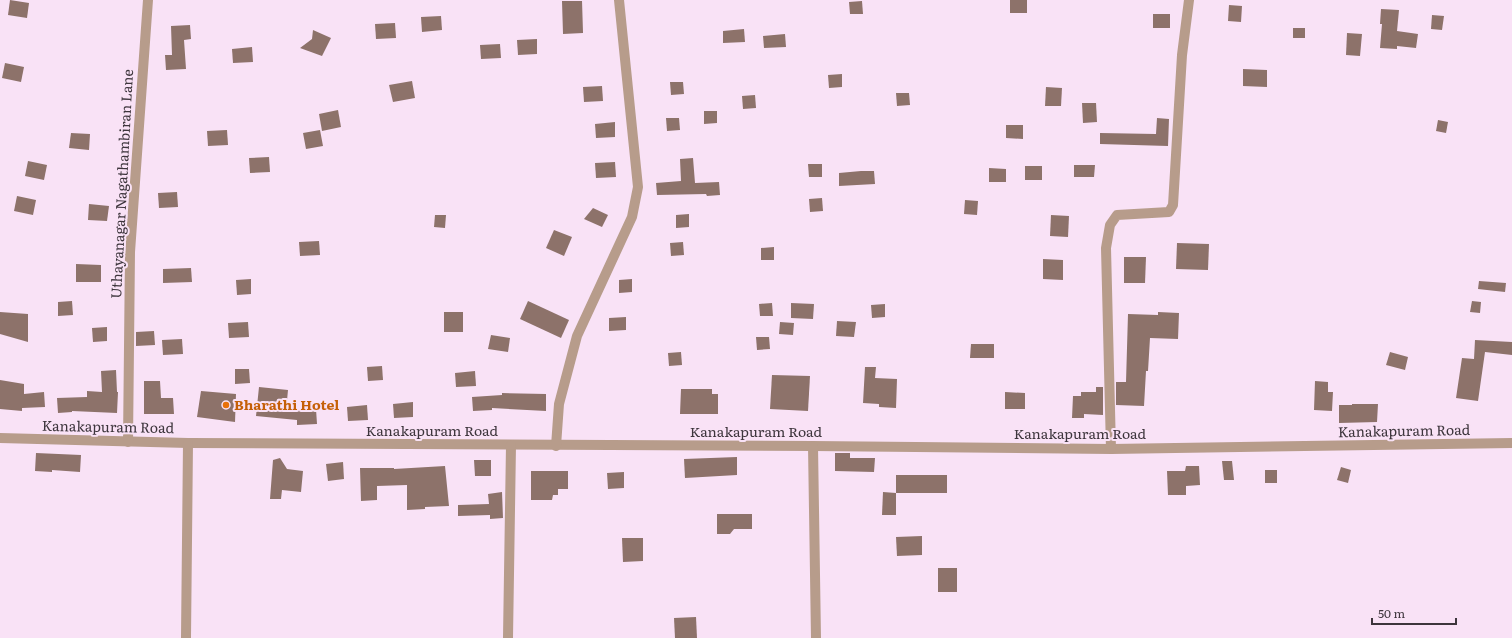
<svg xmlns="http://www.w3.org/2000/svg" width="1512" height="638" viewBox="0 0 1512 638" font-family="Literata,serif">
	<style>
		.building { fill: #8d726a }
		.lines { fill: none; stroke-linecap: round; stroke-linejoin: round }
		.minor { stroke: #b79c8b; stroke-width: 10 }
		.food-dot { fill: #e8710a; stroke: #f9e2f6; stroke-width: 1.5 }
		.labels { text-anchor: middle; stroke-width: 4; stroke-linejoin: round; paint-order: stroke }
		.street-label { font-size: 14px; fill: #3d353c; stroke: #f9e2f6 }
		.food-label { font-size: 14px; font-weight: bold; fill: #c56008; stroke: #f9e2f6; text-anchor: start }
	</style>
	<rect width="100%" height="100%" fill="#f9e2f6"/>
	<g class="building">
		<path d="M10 0 29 3 27 18 8 15Z"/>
		<rect x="1010" y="0" width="17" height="13"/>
		<path d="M562 1H582L583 33 563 34Z"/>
		<path d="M862 1 863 14H850L849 2Z"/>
		<path d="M1229 5 1242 6 1241 22 1228 21Z"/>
		<path d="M1381 9 1399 10 1397 31 1418 34 1416 48 1397 46V49L1380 48 1382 24H1380Z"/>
		<rect x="1153" y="14" width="17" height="14"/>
		<path d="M1432 15 1444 16 1442 30 1431 29Z"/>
		<path d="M441 16 442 30 422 32 421 17Z"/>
		<path d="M395 23 396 38 376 39 375 24Z"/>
		<path d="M190 25 191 39 184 40 186 69 166 70 165 55H172L171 26Z"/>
		<rect x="1293" y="28" width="12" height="10"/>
		<path d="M744 29 745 42 723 43V31Z"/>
		<path d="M313 30 331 38 322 56 300 48 312 39Z"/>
		<path d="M1347 33 1362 34 1360 56 1346 55Z"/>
		<path d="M785 34 786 47 764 48 763 36Z"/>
		<path d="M537 39V54L518 55 517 40Z"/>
		<path d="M500 44 501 58 481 59 480 45Z"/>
		<path d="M252 47 253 62 233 63 232 49Z"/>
		<path d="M5 63 24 67 21 82 2 78Z"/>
		<path d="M1243 69 1267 70V87L1243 86Z"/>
		<path d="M842 74V87L829 88 828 75Z"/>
		<path d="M412 81 415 98 393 102 389 85Z"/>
		<path d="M670 82H683L684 94 671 95Z"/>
		<path d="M602 86 603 101 584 102 583 87Z"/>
		<path d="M1046 87 1062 88 1061 106H1045Z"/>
		<path d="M896 93H909L910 105 897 106Z"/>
		<path d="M755 95 756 108 743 109 742 96Z"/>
		<path d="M1082 103H1096L1097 122 1083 123Z"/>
		<path d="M338 110 341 127 322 131 319 114Z"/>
		<path d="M704 111H717V123L704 124Z"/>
		<path d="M666 118H679L680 130 667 131Z"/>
		<path d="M1157 118 1169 119 1168 146 1100 144V133L1156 134Z"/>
		<path d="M1438 120 1448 122 1446 133 1436 131Z"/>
		<path d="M615 122V137L596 138 595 124Z"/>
		<path d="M1006 125H1023V139L1006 138Z"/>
		<path d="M227 130 228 145 208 146 207 131Z"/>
		<path d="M320 130 323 146 306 149 303 133Z"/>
		<path d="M71 133 90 134 89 150 69 148Z"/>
		<path d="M269 157 270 172 250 173 249 158Z"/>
		<path d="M693 158 695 183 719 182 720 195 707 196 706 194 657 195 656 183 681 181 680 159Z"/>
		<path d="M28 161 47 165 44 180 25 176Z"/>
		<path d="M615 162 616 177 596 178 595 163Z"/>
		<path d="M808 164H822V177H809Z"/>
		<path d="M1074 165H1095L1094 177H1074Z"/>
		<rect x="1025" y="166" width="17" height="14"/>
		<path d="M989 168 1006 169V182H989Z"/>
		<path d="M861 171H874L875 184 839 186V173Z"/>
		<path d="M177 192 178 207 159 208 158 193Z"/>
		<path d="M17 196 36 200 33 215 14 211Z"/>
		<path d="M822 198 823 211 810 212 809 199Z"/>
		<path d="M965 200 978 201 977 215 964 214Z"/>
		<path d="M89 204 109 206 107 221 88 220Z"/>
		<path d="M593 208 608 215 602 227 584 219Z"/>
		<path d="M689 214V227L676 228V215Z"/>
		<path d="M435 215H446L445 228 434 227Z"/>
		<path d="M1051 215 1069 216 1068 237 1050 236Z"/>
		<path d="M554 230 572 237 564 256 546 248Z"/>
		<path d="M319 241 320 255 300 256 299 242Z"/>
		<path d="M683 242 684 255 671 256 670 243Z"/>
		<path d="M1177 243 1209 244 1208 270 1176 269Z"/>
		<path d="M774 247V260H761V248Z"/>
		<path d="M1124 257H1146L1145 283H1124Z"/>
		<path d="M1043 259 1063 260V280L1043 279Z"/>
		<path d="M76 264 101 265V282H76Z"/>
		<path d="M191 268 192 282 163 283V269Z"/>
		<path d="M251 279V294L237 295 236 280Z"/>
		<path d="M632 279V292L619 293V280Z"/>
		<path d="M1479 281 1506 283 1505 292 1478 289Z"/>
		<path d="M72 301 73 315 58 316V302Z"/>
		<path d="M528 301 569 320 561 338 520 319Z"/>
		<path d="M1472 301 1481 302 1480 313 1470 312Z"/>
		<path d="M772 303 773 316H760L759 304Z"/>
		<path d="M791 303 814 304 813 319 791 318Z"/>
		<path d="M885 304V317L872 318 871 305Z"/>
		<path d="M0 312 28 314V342L0 334Z"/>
		<rect x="444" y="312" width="19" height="20"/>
		<path d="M1158 312 1179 313 1178 339 1150 338 1148 371H1146L1144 406 1116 405V382H1126L1128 314 1158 315Z"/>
		<path d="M626 317V330L609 331V318Z"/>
		<path d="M837 321 856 322 854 337 836 336Z"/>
		<path d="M248 322 249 337 229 338 228 323Z"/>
		<path d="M780 322 794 323 793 335 779 334Z"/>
		<path d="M107 327V341L93 342 92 328Z"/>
		<path d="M154 331 155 345 136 346V332Z"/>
		<path d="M491 335 510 338 508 352 488 349Z"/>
		<path d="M756 337H769L770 349 757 350Z"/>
		<path d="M182 339 183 354 163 355 162 340Z"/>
		<path d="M1475 340 1512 342V355L1485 352 1478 401 1456 398 1462 358 1474 359Z"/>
		<path d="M971 344H994V358H970Z"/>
		<path d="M681 352 682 365 669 366 668 353Z"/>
		<path d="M1390 352 1408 357 1405 370 1386 365Z"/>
		<path d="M382 366 383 380 368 381 367 367Z"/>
		<path d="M865 367H876L875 378 897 379 896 408 879 407V404L863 403Z"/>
		<path d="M235 369H249L250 383 235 384Z"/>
		<path d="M116 370 117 392H118L117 413 72 411V412L58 413 57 398 87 397V391L102 392 101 371Z"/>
		<path d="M475 371 476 386 456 387 455 373Z"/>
		<path d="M772 375 810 376 808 411 770 409Z"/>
		<path d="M0 380 24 384V394L44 392 45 407 22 408V411L0 409Z"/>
		<path d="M144 381H160L161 398H173L174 414H144Z"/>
		<path d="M1315 381 1328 382V392H1333L1332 411 1314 410Z"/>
		<path d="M259 387 288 390 286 411 316 409 317 424 297 425V420L256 416Z"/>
		<path d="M1096 387H1103V415L1084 414V418H1072L1073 396H1081V392H1096Z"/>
		<path d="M681 389H712V394H718V414H680Z"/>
		<path d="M201 391 236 394 235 422 197 417Z"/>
		<path d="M1005 392 1025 393V409H1005Z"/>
		<path d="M502 393 546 394V411L492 408V410L473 411 472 397 502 395Z"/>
		<path d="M413 402V417L394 418 393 404Z"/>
		<path d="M1352 404H1378L1377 422 1339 423V405H1352Z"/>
		<path d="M367 405 368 420 348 421 347 407Z"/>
		<path d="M36 453 81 455 80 472 52 470V472L35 471Z"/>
		<path d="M835 453H850V458H875L874 472 835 471Z"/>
		<path d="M737 457V475L685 478 684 459Z"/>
		<path d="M280 458 287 469 303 471 301 492 282 490 281 499H270L273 460Z"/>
		<path d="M474 460H491V476H475Z"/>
		<path d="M1222 461H1232L1234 480H1224Z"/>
		<path d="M343 462 344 479 328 481 326 464Z"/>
		<path d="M445 466 449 506 425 507V509L407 510V485L377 486V500L361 501 360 468H394V469Z"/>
		<path d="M1186 466H1199L1200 485 1186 486V495H1168L1167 471H1185Z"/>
		<path d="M1341 467 1351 470 1348 483 1337 480Z"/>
		<rect x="1265" y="470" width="12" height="13"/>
		<path d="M531 471H568V489H558V495H553L552 500H531Z"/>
		<path d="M624 472V488L608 489 607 473Z"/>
		<rect x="896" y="475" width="51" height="18"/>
		<path d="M502 492 503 518 490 519V515L458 516V505L489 504 488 494Z"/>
		<path d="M883 492 896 493V515H882Z"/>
		<path d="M717 514H752V529H734L730 534H717Z"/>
		<path d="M922 536V555L897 556 896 537Z"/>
		<path d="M622 538H643V561L623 562Z"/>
		<rect x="938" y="568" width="19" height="24"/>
		<path d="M696 617 697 638H675L674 618Z"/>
	</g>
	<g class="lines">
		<g class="minor">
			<path d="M0 438 188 443 813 446 1111 449 1512 443"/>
			<path d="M128 442 130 252 148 0"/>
			<path d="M556 446 559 404 577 336 632 217 638 187 619 0"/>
			<path d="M813 446 816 638"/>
			<path d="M1111 449 1106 248 1110 225 1117 215 1169 212 1173 205 1182 55 1189 0"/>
			<path d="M186 638 188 443"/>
			<path d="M508 638 511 445"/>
		</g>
	</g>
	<circle class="food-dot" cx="226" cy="405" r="4"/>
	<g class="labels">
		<g class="street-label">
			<text transform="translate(122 184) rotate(-87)" y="5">Uthayanagar Nagathambiran Lane</text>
			<text transform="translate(108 427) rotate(1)" y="5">Kanakapuram Road</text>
			<text x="432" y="436">Kanakapuram Road</text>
			<text transform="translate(1404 431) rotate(-1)" y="5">Kanakapuram Road</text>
			<text x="756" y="437">Kanakapuram Road</text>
			<text x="1080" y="439">Kanakapuram Road</text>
		</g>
		<g class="food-label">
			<text x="234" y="410">Bharathi Hotel</text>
		</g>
	</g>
	<path d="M1372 618v6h84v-6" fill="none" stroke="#3d353c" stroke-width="2"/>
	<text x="1378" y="618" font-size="12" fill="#3d353c" stroke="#f9e2f6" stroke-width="3" paint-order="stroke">50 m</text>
</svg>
